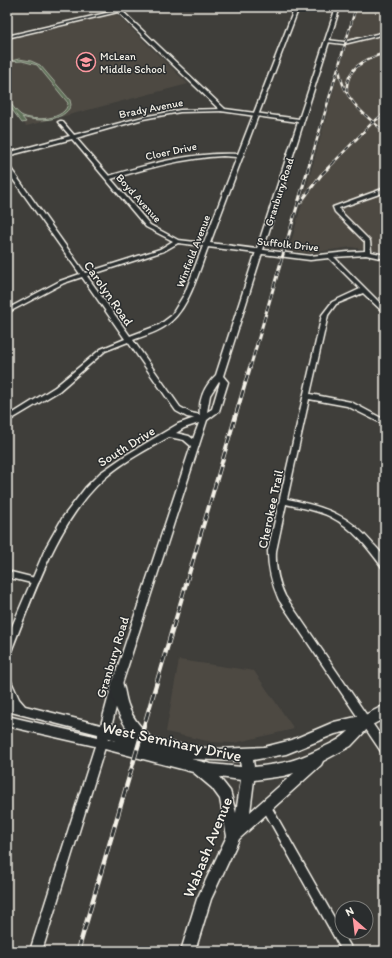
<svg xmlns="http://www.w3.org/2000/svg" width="392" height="958" viewBox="0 0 392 958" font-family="Itim,sans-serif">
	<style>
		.built { fill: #4e4a43 }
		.green { fill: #5e7059; stroke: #a9b0a0 }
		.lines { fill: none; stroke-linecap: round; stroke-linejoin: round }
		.minor-casing { stroke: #f4f1e8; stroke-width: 3 }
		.tertiary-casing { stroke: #f4f1e8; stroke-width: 3 }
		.secondary-casing { stroke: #f4f1e8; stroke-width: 3 }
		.minor { fill: #2a2d2e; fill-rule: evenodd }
		.tertiary { fill: #2a2d2e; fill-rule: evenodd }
		.secondary { fill: #2a2d2e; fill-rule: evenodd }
		.rail-far3-casing { stroke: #f4f1e8; stroke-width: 2.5 }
		.rail-far2-casing { stroke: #f4f1e8; stroke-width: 3 }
		.rail-far1-casing { stroke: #f4f1e8; stroke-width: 4 }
		.rail-casing { stroke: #f4f1e8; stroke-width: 4.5 }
		.rail-far3 { stroke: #2a2d2e; stroke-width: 1.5; stroke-dasharray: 4.5; stroke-linecap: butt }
		.rail-far2 { stroke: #2a2d2e; stroke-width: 2; stroke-dasharray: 6; stroke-linecap: butt }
		.rail-far1 { stroke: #2a2d2e; stroke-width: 2.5; stroke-dasharray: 8; stroke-linecap: butt }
		.rail { stroke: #2a2d2e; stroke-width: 3; stroke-dasharray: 10; stroke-linecap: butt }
		.labels { text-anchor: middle; stroke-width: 3; stroke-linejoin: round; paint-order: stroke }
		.far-poi-label { font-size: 11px; fill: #f4f1e8; stroke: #2a2d2e; text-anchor: start }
		.far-street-label { font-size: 11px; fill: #f4f1e8; stroke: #2a2d2e }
		.street-label { font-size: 13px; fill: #f4f1e8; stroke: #2a2d2e }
		.near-street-label { font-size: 16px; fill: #f4f1e8; stroke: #2a2d2e }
	</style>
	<rect width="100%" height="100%" fill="#3f3e3a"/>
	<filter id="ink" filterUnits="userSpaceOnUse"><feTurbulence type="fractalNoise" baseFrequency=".025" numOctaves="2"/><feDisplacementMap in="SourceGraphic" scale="8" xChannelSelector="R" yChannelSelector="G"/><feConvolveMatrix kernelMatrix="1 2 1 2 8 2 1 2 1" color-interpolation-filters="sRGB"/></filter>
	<g filter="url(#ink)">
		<g class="built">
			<path d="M357 7H385V252L351 247 309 253 289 250Z"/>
			<path d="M116 14 188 84 26 126 7 102V40Z"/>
			<path d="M179 660 254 671 294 729 234 743 212 742 166 732Z"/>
		</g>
		<path class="green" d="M19 59 31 61 40 65 70 100 71 105C64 122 37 122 22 117L26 122 22 123 7 103V98C11 103 15 111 21 115 34 122 66 120 68 103L37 65 22 61 7 62Z"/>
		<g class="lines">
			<defs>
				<g id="minor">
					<path d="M132 7H139L7 38V36Z"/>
					<path d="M295 7H299L210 243 310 256 348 252 365 251V242L335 212 333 207 385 188V192L339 208 340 211 370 241 371 252 385 255V259L366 255 334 257 385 308V313L383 312 363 293 336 304 328 315 310 394 351 402 385 420V425L347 406 309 399 287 499C325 507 348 514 373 544 377 548 383 554 385 559 386 561 385 566 385 568L382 567C368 548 353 528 331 517 317 510 301 508 286 504L276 551C275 567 278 581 285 596L385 742V754L382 753 279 600C272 584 268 569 268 551L322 315 332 302 360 289 329 258 310 260 208 247C198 273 189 311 164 327 155 333 143 336 133 340L180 407 191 413 206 416 207 418 206 420H204L187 417 176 411 128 342 105 351 59 391 7 422V417L55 387 101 349 125 339 82 277 64 283 7 313V309L60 281 80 274 7 171V166H9L85 273 160 249 173 241 146 227 72 139 7 156V153L70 136 58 122 60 121H62L74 135 143 117 180 110 223 109H225V111L180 112 143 119 76 138 109 176C152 163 193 152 238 154ZM223 156 237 157 204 243 178 240 150 225 111 179C148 168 184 158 223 156ZM178 243 203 246 185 293 171 316 159 325 130 336 87 276 164 251Z"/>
					<path d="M385 32V34L344 44 327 42 325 41 327 40 344 42Z"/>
					<path d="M7 571 35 578 38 579 39 581 38 583 35 584 7 577Z"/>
					<path d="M266 801 269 803 353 951H342L263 809 261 806 263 803Z"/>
				</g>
				<path id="tertiary" d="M113 7H118L225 109 299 119 336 7H340L223 376 228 382 219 411 207 420 122 684 110 731 42 951H30L95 746 7 726V716L98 737V734L7 711V701L11 703 7 693V678L10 679 19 699 25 706 101 725 112 684 191 446 184 440 169 437C148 449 124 461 105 478 58 519 35 592 12 649L10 652 7 653V638L46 547 63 517 86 487 100 473 126 455 178 424 200 416C198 401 204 386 216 375L298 122 221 111ZM219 381 220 382 212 409 207 412 210 395ZM199 423 193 439 189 436 176 433 184 428Z"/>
				<path id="secondary" d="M117 679 121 680C125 688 125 697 128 705 132 719 143 729 152 739L194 747 218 749 264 747 292 740 334 722 365 715 385 705V718L370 726 351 746 323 761 321 765 239 839 211 899 195 951H181L197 899 227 836 220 799 212 788 193 772 97 747 95 743 97 739 101 737 116 741 101 735 99 731 101 727 105 725 131 734C122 722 106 694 113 680ZM349 731C342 738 335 742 326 746 299 760 283 764 254 767L253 760 286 754 335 734ZM191 759 240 761 241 767 211 764ZM294 773 250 812 254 780 283 776ZM219 777 241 780 236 813 230 791Z"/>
			</defs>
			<use href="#minor" class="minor-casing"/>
			<use href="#tertiary" class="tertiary-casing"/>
			<use href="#secondary" class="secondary-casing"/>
			<use href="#minor" class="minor"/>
			<use href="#tertiary" class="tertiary"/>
			<use href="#secondary" class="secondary"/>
			<defs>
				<g id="rail-far3">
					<path d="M339 68C342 98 363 114 385 132"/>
					<path d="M347 92C345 68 365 59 385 53"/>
					<path d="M310 163 356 7"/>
					<path d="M333 163 371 124 385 113"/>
				</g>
				<g id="rail-far2">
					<path d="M300 203 321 175 334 162"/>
					<path d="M250 368 310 162"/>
				</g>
				<path id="rail-far1" d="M173 628 250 367"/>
				<path id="rail" d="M78 951 173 627"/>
			</defs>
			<use href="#rail-far3" class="rail-far3-casing"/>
			<use href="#rail-far2" class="rail-far2-casing"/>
			<use href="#rail-far1" class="rail-far1-casing"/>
			<use href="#rail" class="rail-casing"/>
			<use href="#rail-far3" class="rail-far3"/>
			<use href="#rail-far2" class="rail-far2"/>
			<use href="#rail-far1" class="rail-far1"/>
			<use href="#rail" class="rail"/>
		</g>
	</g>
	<defs>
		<symbol id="school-ring" viewBox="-11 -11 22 22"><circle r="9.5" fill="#2a2d2e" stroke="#ff9aa2" stroke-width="1.5"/><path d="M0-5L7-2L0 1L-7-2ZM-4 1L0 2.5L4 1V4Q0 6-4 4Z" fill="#ff9aa2"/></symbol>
	</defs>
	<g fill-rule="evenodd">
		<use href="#school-ring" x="75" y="51" width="22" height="22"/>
	</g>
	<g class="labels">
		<g class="far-poi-label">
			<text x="100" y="60">McLean<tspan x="100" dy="13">Middle School</tspan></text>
		</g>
		<g class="far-street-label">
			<text transform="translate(151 108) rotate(-11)" y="4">Brady Avenue</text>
			<text transform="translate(171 151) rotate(-12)" y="4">Cloer Drive</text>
			<text transform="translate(279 192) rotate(-72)" y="4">Granbury Road</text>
			<text transform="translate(139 198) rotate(48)" y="4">Boyd Avenue</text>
			<text transform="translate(288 244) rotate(6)" y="4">Suffolk Drive</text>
			<text transform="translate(193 251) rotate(-69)" y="4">Winfield Avenue</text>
		</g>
		<g class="street-label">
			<text transform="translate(109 293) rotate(55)" y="5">Carolyn Road</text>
			<text transform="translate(126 446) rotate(-32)" y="5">South Drive</text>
			<text transform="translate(270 509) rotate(-78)" y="5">Cherokee Trail</text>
			<text transform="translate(112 657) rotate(-73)" y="5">Granbury Road</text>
		</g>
		<g class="near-street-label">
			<text transform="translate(172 741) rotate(12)" y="6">West Seminary Drive</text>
			<text transform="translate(207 847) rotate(-68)" y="6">Wabash Avenue</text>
		</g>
	</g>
	<rect width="392" height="958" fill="none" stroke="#2a2d2e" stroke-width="24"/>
	<rect x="12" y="12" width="368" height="934" fill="none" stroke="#f4f1e8" stroke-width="1.5" filter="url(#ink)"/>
	<g transform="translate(354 920) rotate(332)"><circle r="19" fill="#2a2d2e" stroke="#7b7b78"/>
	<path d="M0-3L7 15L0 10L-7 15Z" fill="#ff9aa2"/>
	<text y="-6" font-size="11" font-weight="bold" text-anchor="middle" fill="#f4f1e8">N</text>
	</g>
</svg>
